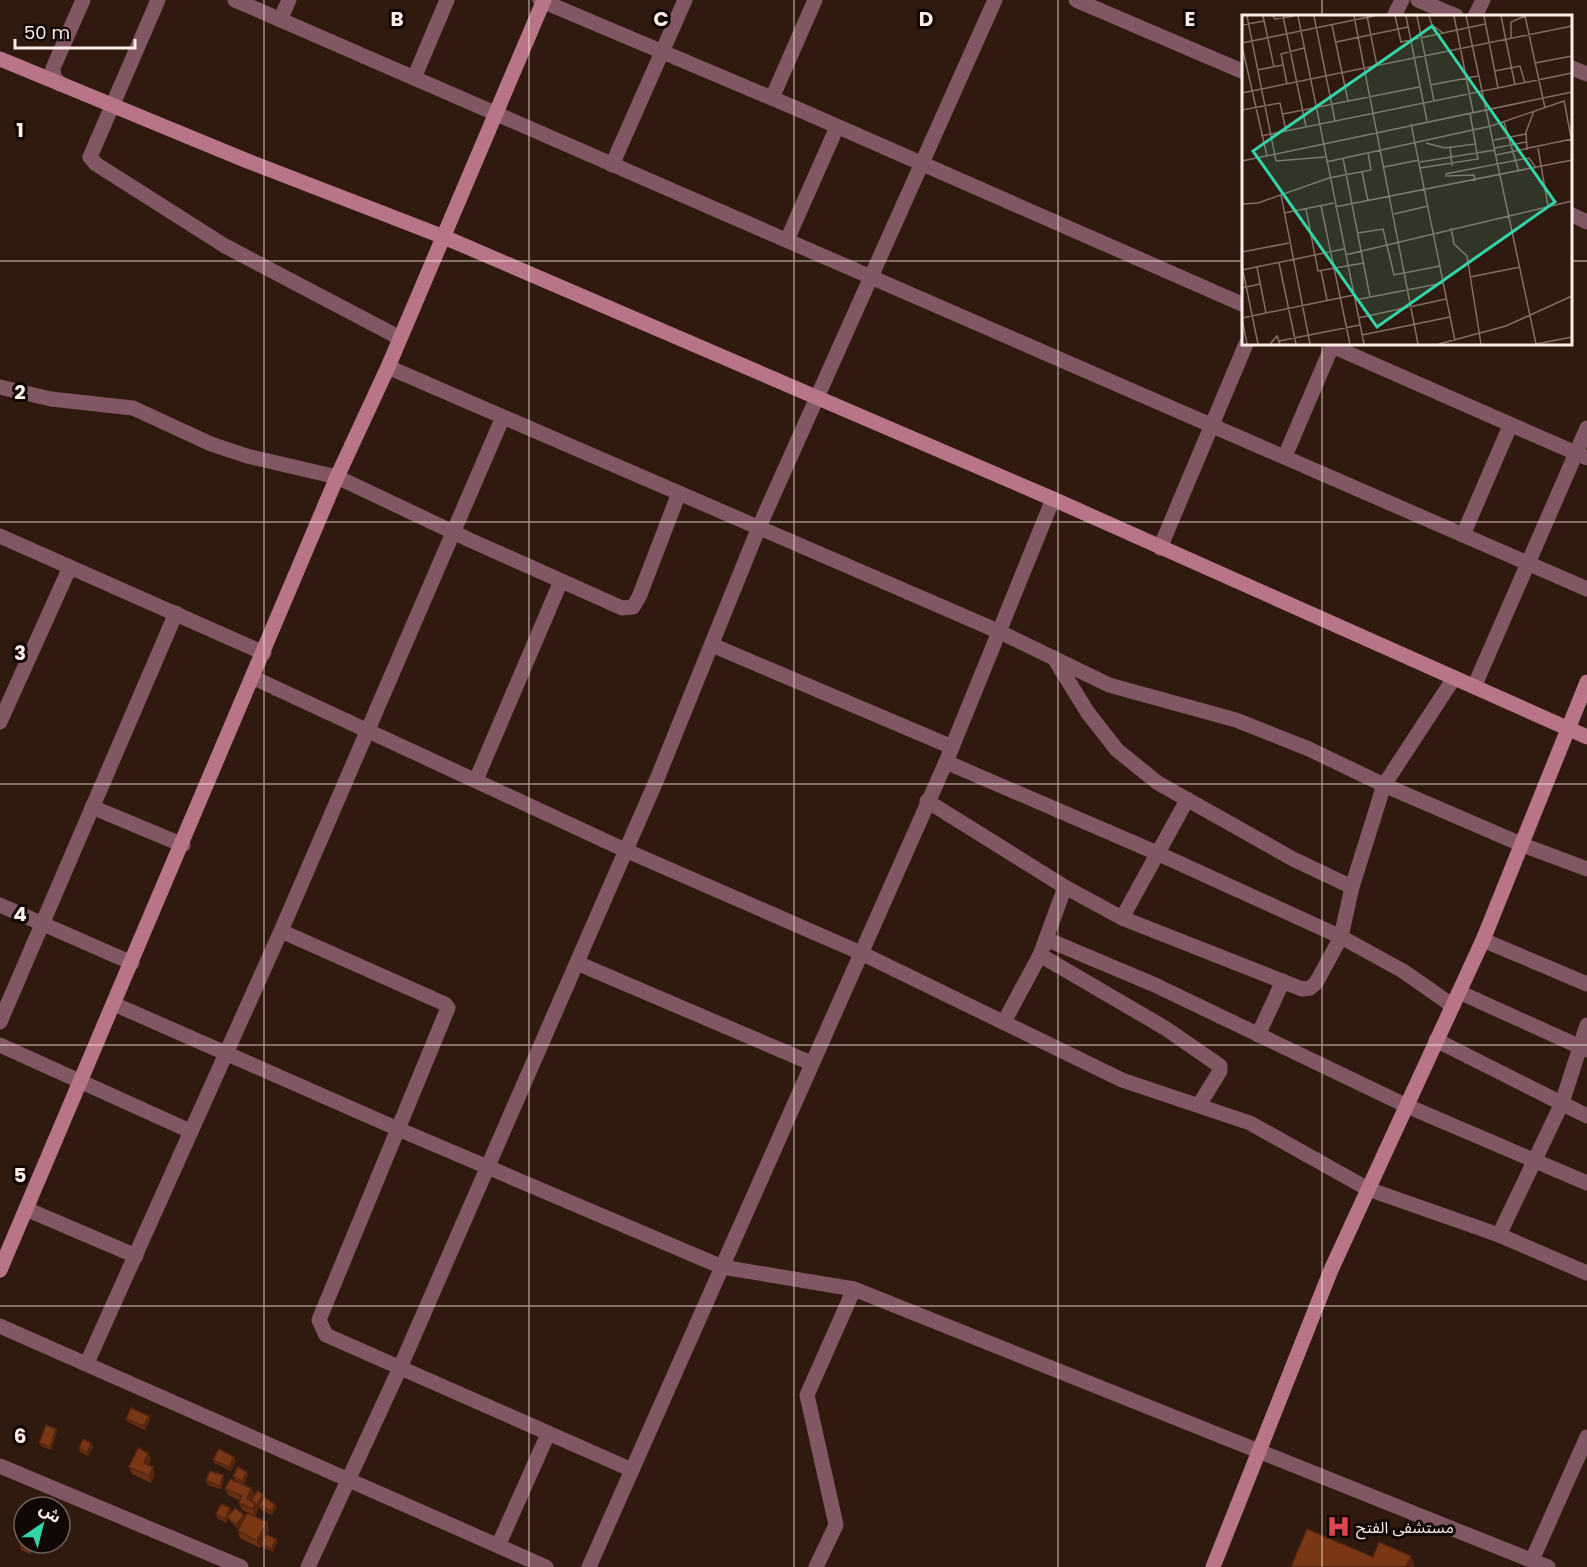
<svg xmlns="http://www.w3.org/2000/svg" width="1587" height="1567" viewBox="0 0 1587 1567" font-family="Poppins,'Noto Sans Arabic',sans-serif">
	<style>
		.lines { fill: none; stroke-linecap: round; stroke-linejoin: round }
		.street { stroke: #805762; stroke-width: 15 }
		.secondary { stroke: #b77587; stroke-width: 15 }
		.wall { fill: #682f13 }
		.shaded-wall { fill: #55260f }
		.building { fill: #793716; stroke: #55260f; stroke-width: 1.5 }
		.grid { fill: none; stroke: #feeee7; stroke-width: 1.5; stroke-opacity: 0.55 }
		.labels { text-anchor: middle; stroke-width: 6; stroke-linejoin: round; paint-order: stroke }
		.poi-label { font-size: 16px; fill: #feeee7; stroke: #110704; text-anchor: start }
		.inset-road { fill: none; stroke: #826e65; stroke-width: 1.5 }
		.view { fill: #34d4a8; fill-opacity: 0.15; stroke: #34d4a8; stroke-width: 3 }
		.inset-edge { fill: none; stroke: #feeee7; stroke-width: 3 }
		.grid-label { font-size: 20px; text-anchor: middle; font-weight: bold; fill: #feeee7; stroke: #110704; stroke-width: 6; stroke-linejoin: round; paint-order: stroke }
	</style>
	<rect width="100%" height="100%" fill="#30190f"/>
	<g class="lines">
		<g class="street">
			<path d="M158 0 90 157 96 164 225 246 400 338"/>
			<path d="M235 0 1587 589"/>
			<path d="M540 0 800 110 1244 305"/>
			<path d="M1076 0 1244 72"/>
			<path d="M1418 0 1456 16"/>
			<path d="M1394 16 1402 0"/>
			<path d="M1475 16 1483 0"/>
			<path d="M280 20 289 0"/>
			<path d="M1570 67 1587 74"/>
			<path d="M414 78 447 0"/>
			<path d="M60 84 54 77 53 68 83 0"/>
			<path d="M772 98 815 0"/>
			<path d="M612 165 685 0"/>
			<path d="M1570 214 1587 222"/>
			<path d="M787 240 837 127"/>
			<path d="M1332 346 1587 458"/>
			<path d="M388 367 1000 632 1109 685 1236 720 1309 749 1384 785 1523 845 1587 869"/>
			<path d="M0 387 51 399 133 408 211 444 247 456 337 477 472 541 622 608 633 607 639 597 679 493"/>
			<path d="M1285 456 1333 344"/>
			<path d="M1463 535 1510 426"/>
			<path d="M0 536 264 653"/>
			<path d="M1160 548 1246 344"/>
			<path d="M712 645 952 747"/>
			<path d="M1054 658 1088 713 1117 750 1158 783 1293 859 1352 887"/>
			<path d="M254 678 625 850 861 953 1122 1080 1250 1123 1368 1189 1499 1235 1587 1273"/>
			<path d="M1474 687 1587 428"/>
			<path d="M0 722 70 567"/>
			<path d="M946 762 1157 853 1341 937 1403 971 1453 1006"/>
			<path d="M476 780 561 581"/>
			<path d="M927 801 1065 887 1122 918 1302 989 1310 988 1316 983 1341 937 1352 887 1384 785 1454 678"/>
			<path d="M92 807 183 845"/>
			<path d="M0 905 132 963"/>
			<path d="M1122 918 1187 800"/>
			<path d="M281 931 445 1004 448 1008 319 1320 326 1335 632 1470"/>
			<path d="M1046 939 1155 985 1407 1106 1587 1183"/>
			<path d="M1483 940 1587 984"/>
			<path d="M1040 955 1165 1028 1220 1066V1071L1199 1105"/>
			<path d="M577 963 811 1063"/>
			<path d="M1459 992 1587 1050"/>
			<path d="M114 1004 398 1129 722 1267 854 1289 1548 1567"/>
			<path d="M0 1022 176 613"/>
			<path d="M1004 1022 1040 955 1065 887"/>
			<path d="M1258 1035 1283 981"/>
			<path d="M1436 1040 1587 1116"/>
			<path d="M0 1045 190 1131"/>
			<path d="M26 1209 136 1256"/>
			<path d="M1499 1235 1562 1103 1587 1025"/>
			<path d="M0 1326 546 1567"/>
			<path d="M87 1363 281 931 503 417"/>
			<path d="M0 1466 241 1567"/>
			<path d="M498 1546 548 1434"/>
			<path d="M1532 1560 1587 1437"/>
			<path d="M308 1567 399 1370 657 779 759 527 995 0"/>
			<path d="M589 1567 946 762 1053 499"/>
			<path d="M816 1567 836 1525 807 1395 854 1289"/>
		</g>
		<g class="secondary">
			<path d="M0 59 245 160 444 237 1053 499 1587 737"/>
			<path d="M0 1270 337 477 388 367 544 0"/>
			<path d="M1213 1567 1331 1270 1483 940 1587 682"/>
		</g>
	</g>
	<g class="wall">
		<path d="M126 1419H150L145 1430 128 1422Z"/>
		<path d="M56 1429 57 1432 51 1450 41 1446 39 1443Z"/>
		<path d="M93 1447 88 1456 80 1452 79 1448Z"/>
		<path d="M148 1453 151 1460 148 1465 155 1474 151 1483 132 1474 129 1467Z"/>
		<path d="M213 1460 236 1461 231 1471 215 1463Z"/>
		<path d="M248 1475 244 1484 235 1480 233 1476Z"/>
		<path d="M224 1479 221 1489 208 1485 206 1481Z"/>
		<path d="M225 1489 264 1497 275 1504 277 1507 272 1515 260 1509 259 1506 258 1509 257 1508 258 1510 255 1516 242 1510 239 1503 240 1501 228 1495Z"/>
		<path d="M231 1512 245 1518 267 1522 269 1529 266 1534 276 1539 277 1542 273 1552 262 1547 261 1545 260 1548 240 1538 238 1531 243 1521 237 1528 228 1519 226 1523 217 1518 216 1514Z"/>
		<path d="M35 1544 31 1554 21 1550 20 1546Z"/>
	</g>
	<g class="shaded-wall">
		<path d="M149 1416 150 1419 145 1430 144 1426Z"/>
		<path d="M56 1429 57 1432 51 1450 50 1447Z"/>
		<path d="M91 1443 93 1447 88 1456 87 1453Z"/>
		<path d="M148 1453 151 1460 146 1470 144 1463Z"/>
		<path d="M234 1457 236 1461 231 1471 229 1467Z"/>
		<path d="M153 1467 155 1474 151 1483 149 1476Z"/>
		<path d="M247 1472 248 1475 244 1484 242 1481Z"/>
		<path d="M223 1475 224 1479 221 1489 220 1486Z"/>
		<path d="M251 1488 254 1495 249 1506 247 1499Z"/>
		<path d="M263 1494 264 1498 258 1509 257 1505Z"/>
		<path d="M255 1503 258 1510 255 1516 253 1509Z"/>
		<path d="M275 1504 277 1507 272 1515 271 1512Z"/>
		<path d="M230 1508 231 1512 227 1517 228 1519 226 1523 225 1519Z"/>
		<path d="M244 1515 245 1519 237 1528 236 1525Z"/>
		<path d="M267 1522 269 1529 260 1548 257 1541Z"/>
		<path d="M276 1539 277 1542 273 1552 271 1549Z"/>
		<path d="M32 1543 35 1544 31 1554 29 1550Z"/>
		<path d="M1411 1556 1415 1567H1406Z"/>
	</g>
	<g class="building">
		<path d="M131 1408 149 1416 144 1426 126 1419Z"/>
		<path d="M46 1425 56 1429 50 1447 39 1443Z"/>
		<path d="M83 1439 91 1443 87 1453 79 1448Z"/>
		<path d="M138 1448 148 1453 144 1463 153 1467 149 1476 129 1467Z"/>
		<path d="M219 1449 234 1457 229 1467 213 1460Z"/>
		<path d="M238 1467 247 1472 242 1481 233 1476Z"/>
		<path d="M210 1471 223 1475 220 1486 206 1481Z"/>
		<path d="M230 1479 251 1488 247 1499 255 1503 253 1509 239 1503 242 1496 225 1489Z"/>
		<path d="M257 1491 263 1494 257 1505 255 1503 251 1501Z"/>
		<path d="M264 1497 275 1504 271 1512 259 1505Z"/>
		<path d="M221 1504 230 1508 225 1519 216 1514Z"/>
		<path d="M235 1508 244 1515 236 1525 227 1517Z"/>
		<path d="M247 1513 267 1522 257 1541 238 1531Z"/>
		<path d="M1307 1529 1373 1557 1379 1542 1411 1556 1406 1567H1291Z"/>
		<path d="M266 1534 276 1539 271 1549 261 1544Z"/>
		<path d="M24 1537V1543H32L29 1550 20 1546Z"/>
	</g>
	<path class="grid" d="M264 0V1567M529 0V1567M794 0V1567M1058 0V1567M1322 0V16M0 261H1244M1570 261H1587M1322 344V1567M0 522H1587M0 784H1587M0 1045H1587M0 1306H1587"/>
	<defs>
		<symbol id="hospital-bare" viewBox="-9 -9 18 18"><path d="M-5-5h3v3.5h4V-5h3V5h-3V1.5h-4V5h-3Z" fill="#e0444e" stroke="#110704" stroke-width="2.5" paint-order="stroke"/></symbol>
	</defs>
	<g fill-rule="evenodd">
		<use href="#hospital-bare" x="1322" y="1510" width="33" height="33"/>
	</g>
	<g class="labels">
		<g class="poi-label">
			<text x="1356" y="1533">مستشفى الفتح</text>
		</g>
	</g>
	<g transform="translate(1242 15)">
		<rect width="330" height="330" fill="#30190f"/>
		<path class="inset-road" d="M5 1 34 146 83 142M21 1 32 52M31 1 33 4 52 1M41 1 64 112M56 1 122 329M72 1 93 106M112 1 176 329M125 1 135 51M153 1 159 27 243 9M164 1 185 106M175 1 192 86M187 1 190 10 201 18M212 1 231 97M224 1 294 329M242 1 256 73M259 1 273 70M283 1 303 93M0 10 22 6M90 10 106 86M269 23V7L283 1M94 27 166 12M0 28 132 1M0 31 25 141M293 48 330 41M15 55 41 50M253 56 278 51 283 68M45 69 39 39 62 33M188 70 236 61M0 78 330 11M322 85 330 128M0 95 38 88 44 116M41 99 177 72M262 107 277 157M169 109 213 326M19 121 330 58M252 125 284 119M184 128 203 133 233 129M208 132 210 151M253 133 284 127M296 133 306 191M285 135 284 117 292 96M254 140 330 124M101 143 128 282M0 146 330 77M84 147 249 111 322 86M178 147 253 135M142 152 177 145M178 153 236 144 228 98M120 157 126 186M203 159 287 143 294 153M203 161 232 160 233 166M39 180 68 329M0 189 16 188 87 163 129 155 126 138M79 191 108 329M93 192 330 145M64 194 76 256 122 248M42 198 92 188M152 199 186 191M209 213 212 229 225 241 239 329M116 218 141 214 152 260 198 251M0 237 47 228M103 240 330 186M37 248 54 329M0 251 16 329M15 252 24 298M0 255 102 234M79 256 85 285M228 262 278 252M0 273 18 269M113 285 201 268M0 303 112 280M0 303 5 329M116 303 204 284M120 320 208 302M37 326 118 310M28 329 35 321 38 329M197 329 264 311 330 281M294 329 330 322"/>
		<path class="view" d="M190 11 313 187 135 312 11 136Z"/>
		<rect width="330" height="330" class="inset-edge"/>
	</g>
	<g class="grid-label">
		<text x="397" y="26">B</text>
		<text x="661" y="26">C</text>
		<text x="926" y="26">D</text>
		<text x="1190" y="26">E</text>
		<text x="20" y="137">1</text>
		<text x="20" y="399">2</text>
		<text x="20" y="660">3</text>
		<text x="20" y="921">4</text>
		<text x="20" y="1182">5</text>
		<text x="20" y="1443">6</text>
	</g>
	<g transform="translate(42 1525) rotate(35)"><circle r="28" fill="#110704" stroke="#70635f" stroke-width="1.5"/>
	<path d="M0-4.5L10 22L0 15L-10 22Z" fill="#34d4a8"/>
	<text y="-9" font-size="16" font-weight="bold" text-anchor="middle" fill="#feeee7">ش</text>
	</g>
	<path d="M15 39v9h120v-9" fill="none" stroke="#feeee7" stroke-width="3"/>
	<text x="24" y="39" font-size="18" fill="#feeee7" stroke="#110704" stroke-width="4.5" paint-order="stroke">50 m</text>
</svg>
